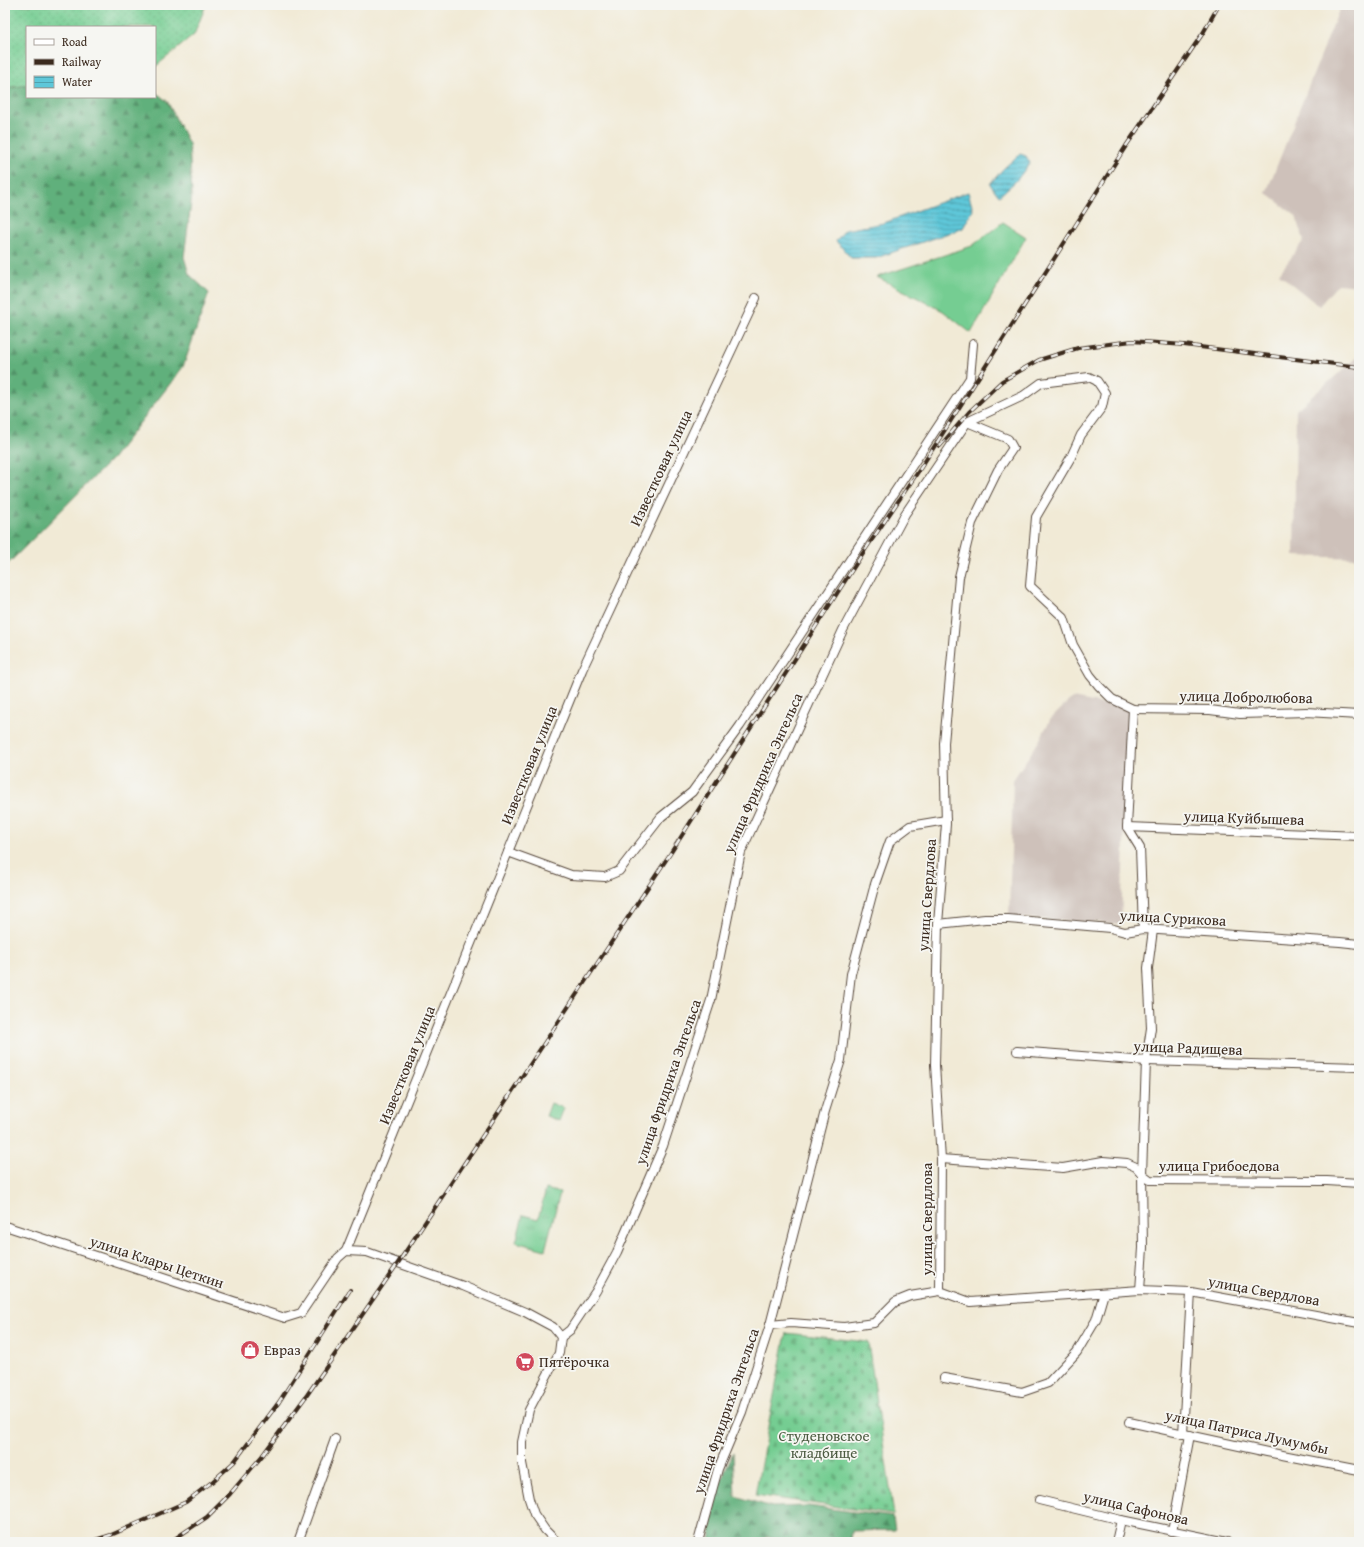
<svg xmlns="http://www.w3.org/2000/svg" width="1364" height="1547" viewBox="0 0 1364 1547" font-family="'Gentium Book Plus',serif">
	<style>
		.industrial { fill: #cec1ba }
		.grass { fill: url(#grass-tufts); stroke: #587c58 }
		.forest { fill: url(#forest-firs); stroke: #4e6d4d }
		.cemetery { fill: url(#cemetery-stones); stroke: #587c58 }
		.garden { fill: url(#garden-dots); stroke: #587c58 }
		.pitch { fill: #75cd92; stroke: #587c58 }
		.water { fill: url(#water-rules); stroke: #4c787c }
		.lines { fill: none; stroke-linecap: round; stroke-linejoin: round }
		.street-casing { stroke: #56473a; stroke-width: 10 }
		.street { stroke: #fff; stroke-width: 8 }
		.rail-casing { stroke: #3b2a1e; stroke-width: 4 }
		.rail { stroke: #f6f6f2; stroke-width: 2.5; stroke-dasharray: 8; stroke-linecap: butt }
		.labels { text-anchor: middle; stroke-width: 3.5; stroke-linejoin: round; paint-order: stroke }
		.street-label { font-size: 15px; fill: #3b2a1e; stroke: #f6f6f2 }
		.poi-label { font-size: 15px; fill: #3b2a1e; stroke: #f6f6f2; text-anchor: start }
		.park-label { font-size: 15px; fill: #4c5b41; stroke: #f6f6f2 }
	</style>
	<defs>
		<pattern id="grass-tufts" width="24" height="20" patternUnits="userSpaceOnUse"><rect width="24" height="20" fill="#75cd92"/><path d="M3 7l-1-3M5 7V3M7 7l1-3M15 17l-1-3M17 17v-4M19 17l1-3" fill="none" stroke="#66b07d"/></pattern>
		<pattern id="forest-firs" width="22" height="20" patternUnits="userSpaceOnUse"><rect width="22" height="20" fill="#60b07c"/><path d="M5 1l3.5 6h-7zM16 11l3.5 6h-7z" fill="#508f65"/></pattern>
		<pattern id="cemetery-stones" width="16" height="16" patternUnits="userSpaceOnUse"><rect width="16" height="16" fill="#75cd92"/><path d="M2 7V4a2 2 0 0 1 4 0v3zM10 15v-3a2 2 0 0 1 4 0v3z" fill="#66b07d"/></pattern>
		<pattern id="garden-dots" width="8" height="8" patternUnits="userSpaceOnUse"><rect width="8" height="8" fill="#75cd92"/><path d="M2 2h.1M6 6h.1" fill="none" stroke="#66b07d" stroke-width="1.8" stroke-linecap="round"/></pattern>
		<pattern id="water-rules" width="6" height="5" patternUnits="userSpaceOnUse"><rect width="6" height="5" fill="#5ec7d9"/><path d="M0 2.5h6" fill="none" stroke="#4fa2af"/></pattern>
	</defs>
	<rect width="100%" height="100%" fill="#f6f6f2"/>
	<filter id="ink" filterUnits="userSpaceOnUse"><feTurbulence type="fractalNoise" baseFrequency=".025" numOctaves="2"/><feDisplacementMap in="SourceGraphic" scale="8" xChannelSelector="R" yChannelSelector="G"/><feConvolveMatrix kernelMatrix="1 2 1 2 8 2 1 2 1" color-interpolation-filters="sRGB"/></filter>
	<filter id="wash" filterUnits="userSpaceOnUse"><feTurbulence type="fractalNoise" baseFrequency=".012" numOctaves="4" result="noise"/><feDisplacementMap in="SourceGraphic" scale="16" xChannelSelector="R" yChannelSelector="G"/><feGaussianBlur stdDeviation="0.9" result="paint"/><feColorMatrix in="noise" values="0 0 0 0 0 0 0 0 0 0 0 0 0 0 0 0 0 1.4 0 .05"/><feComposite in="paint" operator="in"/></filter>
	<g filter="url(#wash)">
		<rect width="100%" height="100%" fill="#f1ead6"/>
		<g class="industrial">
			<path d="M1341 5H1359V286L1338 284 1319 306 1279 274 1304 240 1296 216 1266 193Z"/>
			<path d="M1359 356V558L1294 556 1296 410Z"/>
			<path d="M1072 698 1129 709 1121 924 1009 917 1013 780 1039 741 1050 720Z"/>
		</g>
		<g class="grass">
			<path d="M551 1103 564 1108 559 1121 546 1116Z"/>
			<path d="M546 1189 560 1193 545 1250 516 1242 523 1215 538 1219Z"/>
		</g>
		<g class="forest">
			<path d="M27 85V97H155V92L167 101 189 144 192 195 184 257 189 274 209 293 183 367 112 459 5 567V89Z"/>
			<path d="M733 1452 735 1496 772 1507 808 1506 893 1517 895 1530 852 1531 851 1542H787L767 1536 764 1542H710L716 1493Z"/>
		</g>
		<path class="cemetery" d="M786 1333 868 1342 894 1515 755 1495Z"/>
		<path class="garden" d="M5 5H206L194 35 155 67V27H27V84L21 86 5 88Z"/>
		<path class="pitch" d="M1003 222 1026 237 971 333 943 311 877 277 972 246Z"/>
		<g class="water">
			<path d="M1020 154 1026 156 1030 163 1016 181 999 196 990 184 1003 169Z"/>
			<path d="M968 192 973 210 963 228 876 258H851L836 241 845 230 884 223Z"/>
		</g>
	</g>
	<g filter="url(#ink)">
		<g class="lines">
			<defs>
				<g id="street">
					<path d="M967 422 1023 396 1041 383 1089 377 1097 381 1105 393 1102 407 1081 435 1071 457 1036 517 1030 586 1064 618 1073 645 1090 675 1099 686 1112 699 1133 709 1210 710 1240 714 1306 712 1359 715"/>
					<path d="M1133 709 1127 827 1140 848 1143 929"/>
					<path d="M1127 827 1359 836"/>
					<path d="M508 852 571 875 605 877 619 871 661 817 692 792 740 726 970 378 973 344"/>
					<path d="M938 924 985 919H1008L1110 928 1125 932 1143 929 1340 942 1359 944"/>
					<path d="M1017 1051 1146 1061 1359 1067"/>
					<path d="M941 1159 1063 1168 1103 1161 1127 1163 1136 1167 1142 1174 1150 1180 1327 1181 1359 1183"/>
					<path d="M5 1226 285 1318 301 1313 338 1258 346 1251 367 1252 463 1286 525 1312 553 1327 561 1337 559 1353 529 1410 522 1442V1463L529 1499 534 1514 545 1530 557 1542"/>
					<path d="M346 1251 582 670 756 298"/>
					<path d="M1140 1290 1143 1248 1142 1174 1146 1061 1151 1028 1148 968 1153 930"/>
					<path d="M940 1291 970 1302 1140 1290 1191 1292 1359 1323"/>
					<path d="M770 1325 825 1111 841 1060 851 974 875 884 890 841 910 826 946 820"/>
					<path d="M561 1337 570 1330 596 1291 617 1252 663 1146 711 1000 741 852 843 630 905 514 967 422 1008 439 1013 448 998 470 972 523 959 577 944 743 946 824 938 924 935 1065 941 1159 940 1291"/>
					<path d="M944 1378 1022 1392 1048 1383 1077 1352 1096 1320 1104 1293"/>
					<path d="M1129 1422 1267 1452 1359 1470"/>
					<path d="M1183 1434 1191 1292"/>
					<path d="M1039 1500 1121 1520 1227 1542"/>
					<path d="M1172 1531 1190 1435"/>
					<path d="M298 1542 335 1439"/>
					<path d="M698 1542 718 1469 742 1412 770 1325 791 1323 844 1327 874 1323 895 1302 910 1296 940 1291"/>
					<path d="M1116 1542 1121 1520"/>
				</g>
			</defs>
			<use href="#street" class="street-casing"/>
			<use href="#street" class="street"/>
			<defs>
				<g id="rail">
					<path d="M940 446 969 412 1002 381 1039 360 1078 348 1132 341 1184 345 1359 367"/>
					<path d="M89 1542 111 1535 186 1502 213 1481 234 1462 279 1402 350 1290"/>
					<path d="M170 1542 207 1517 230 1494 262 1456 307 1395 398 1263 670 854 861 556 920 469 1126 146 1203 33 1219 5"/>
				</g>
			</defs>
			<use href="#rail" class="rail-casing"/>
			<use href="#rail" class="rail"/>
		</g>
	</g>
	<defs>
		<symbol id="shop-disc" viewBox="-11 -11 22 22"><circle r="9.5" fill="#d1495b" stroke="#f6f6f2"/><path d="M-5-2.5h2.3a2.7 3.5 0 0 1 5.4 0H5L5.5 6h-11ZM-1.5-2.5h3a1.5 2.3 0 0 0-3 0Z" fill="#fff"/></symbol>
		<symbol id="supermarket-disc" viewBox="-11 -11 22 22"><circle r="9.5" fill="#d1495b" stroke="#f6f6f2"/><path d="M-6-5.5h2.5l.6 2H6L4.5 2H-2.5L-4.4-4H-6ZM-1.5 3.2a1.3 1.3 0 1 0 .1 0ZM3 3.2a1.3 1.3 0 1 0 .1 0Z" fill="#fff"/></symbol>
	</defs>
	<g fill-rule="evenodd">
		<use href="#shop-disc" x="239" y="1339" width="22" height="22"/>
		<use href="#supermarket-disc" x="514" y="1351" width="22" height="22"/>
	</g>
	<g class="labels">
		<g class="street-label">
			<text transform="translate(661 468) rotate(-65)" y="5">Известковая улица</text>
			<text transform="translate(1246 697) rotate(1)" y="5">улица Добролюбова</text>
			<text transform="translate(529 765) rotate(-68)" y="5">Известковая улица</text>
			<text transform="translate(763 773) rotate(-66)" y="5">улица Фридриха Энгельса</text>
			<text transform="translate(1244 818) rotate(2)" y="5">улица Куйбышева</text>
			<text transform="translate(927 895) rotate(-86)" y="5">улица Свердлова</text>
			<text transform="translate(1173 918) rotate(3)" y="5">улица Сурикова</text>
			<text transform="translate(1188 1048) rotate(2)" y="5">улица Радищева</text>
			<text transform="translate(407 1065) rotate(-68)" y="5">Известковая улица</text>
			<text transform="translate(668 1082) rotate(-71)" y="5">улица Фридриха Энгельса</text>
			<text x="1219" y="1171">улица Грибоедова</text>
			<text transform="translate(927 1219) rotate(-90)" y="5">улица Свердлова</text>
			<text transform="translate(157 1262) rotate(18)" y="5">улица Клары Цеткин</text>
			<text transform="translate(1264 1291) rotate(10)" y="5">улица Свердлова</text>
			<text transform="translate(726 1411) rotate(-71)" y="5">улица Фридриха Энгельса</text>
			<text transform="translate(1247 1432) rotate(12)" y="5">улица Патриса Лумумбы</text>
			<text transform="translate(1136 1508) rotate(13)" y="5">улица Сафонова</text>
		</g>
		<g class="poi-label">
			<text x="264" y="1355">Евраз</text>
			<text x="539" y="1367">Пятёрочка</text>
		</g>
		<g class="park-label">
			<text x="824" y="1441">Студеновское<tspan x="824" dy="17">кладбище</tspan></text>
		</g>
	</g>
	<rect width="1364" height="1547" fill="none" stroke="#f6f6f2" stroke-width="20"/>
	<rect x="26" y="26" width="130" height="72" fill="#f6f6f2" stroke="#aba49d"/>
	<rect x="34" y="39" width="20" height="6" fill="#ffffff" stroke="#aba49d"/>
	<text x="62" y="46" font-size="12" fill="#3b2a1e">Road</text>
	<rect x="34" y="59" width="20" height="6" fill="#3b2a1e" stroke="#aba49d"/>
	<text x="62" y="66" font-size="12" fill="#3b2a1e">Railway</text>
	<rect x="34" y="76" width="20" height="12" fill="url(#water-rules)" stroke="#aba49d"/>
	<text x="62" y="86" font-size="12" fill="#3b2a1e">Water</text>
</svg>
